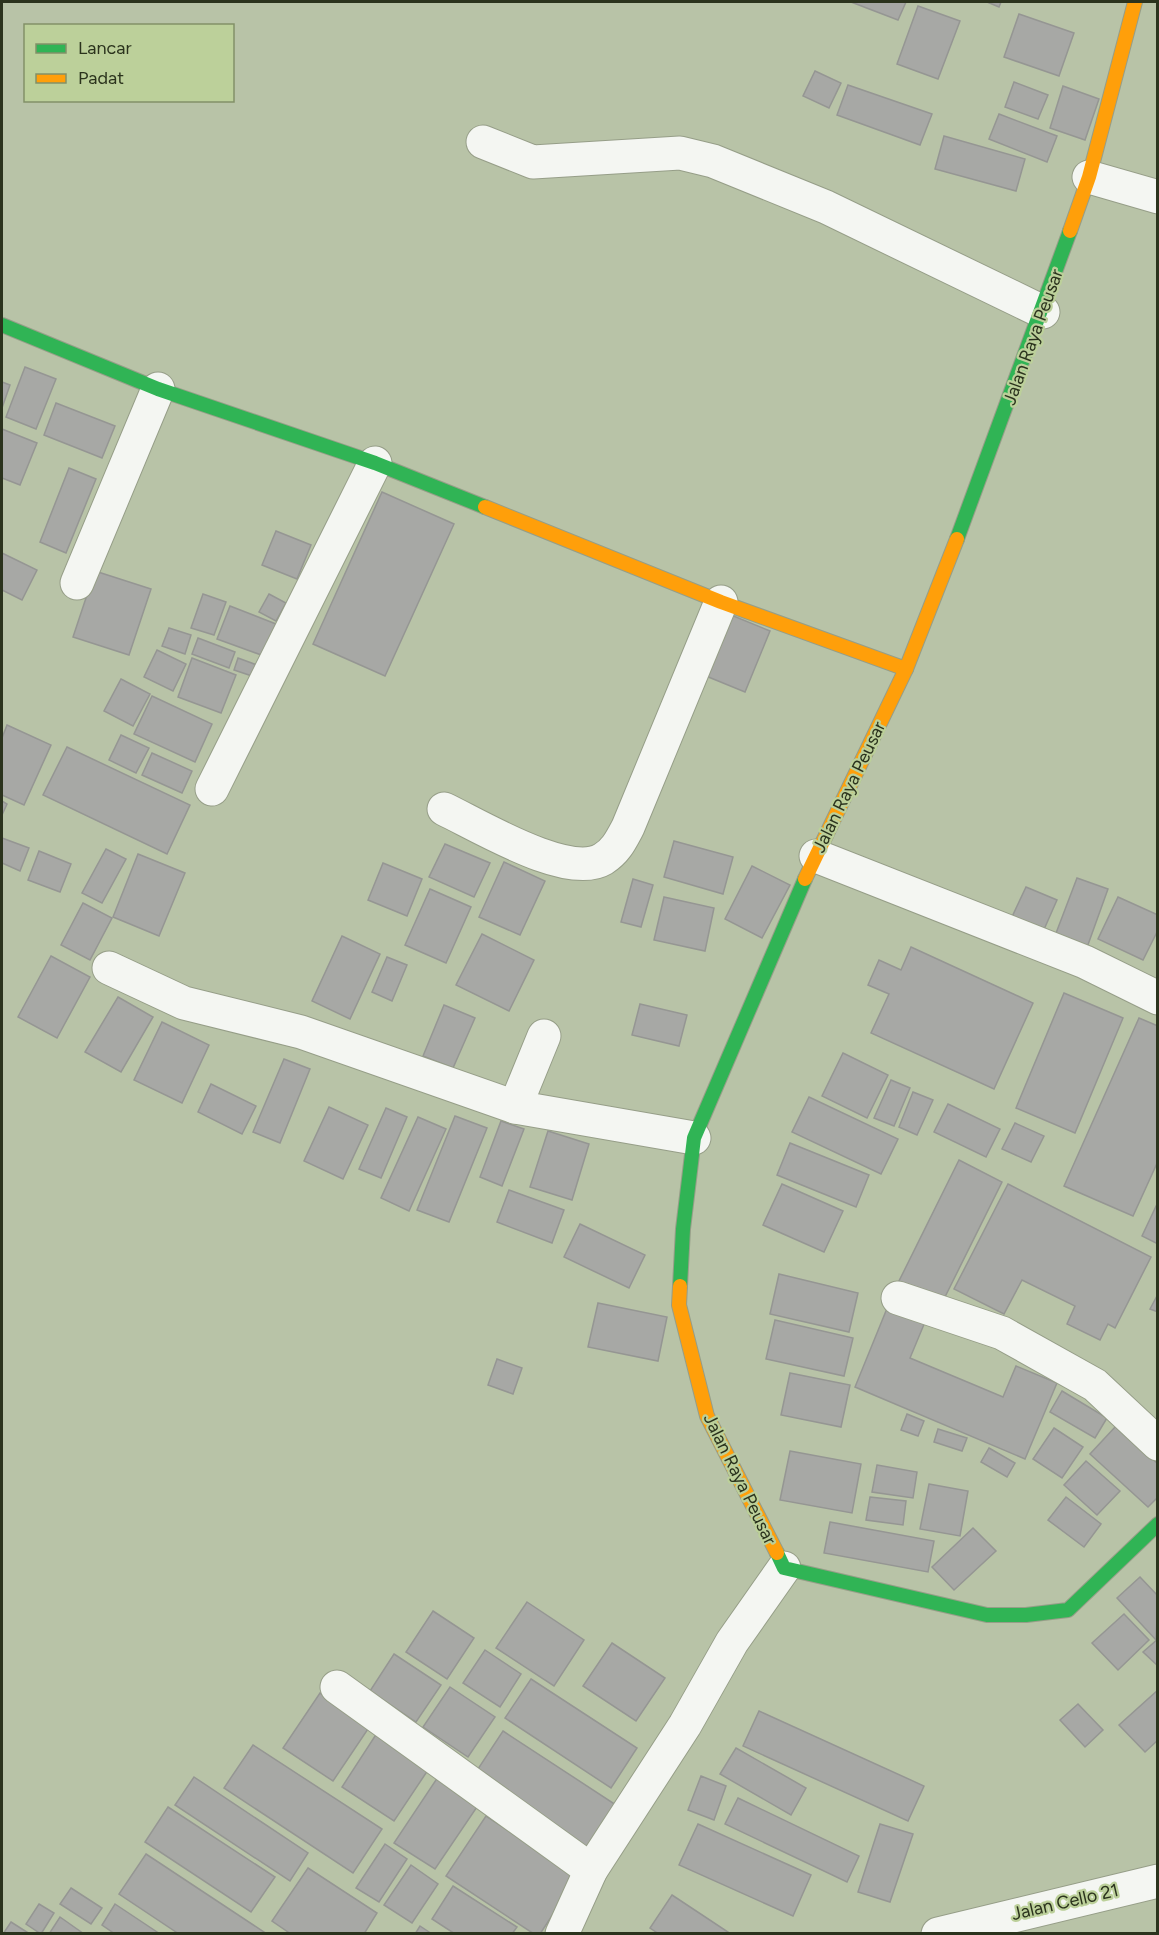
<svg xmlns="http://www.w3.org/2000/svg" width="1159" height="1935" viewBox="0 0 1159 1935" font-family="Figtree,sans-serif">
	<style>
		.building { fill: #a7a8a5; stroke: #959693; stroke-width: 1.5 }
		.lines { fill: none; stroke-linecap: round; stroke-linejoin: round }
		.street-casing { stroke: #969e88; stroke-width: 35 }
		.fast-casing { stroke: #969e88; stroke-width: 16 }
		.slow-casing { stroke: #969e88; stroke-width: 16 }
		.street { stroke: #f4f6f2; stroke-width: 33 }
		.fast { stroke: #30b455; stroke-width: 14 }
		.slow { stroke: #ff9f0a; stroke-width: 14 }
		.labels { text-anchor: middle; stroke-width: 4.5; stroke-linejoin: round; paint-order: stroke }
		.street-label { font-size: 18px; fill: #2b331d; stroke: #bcd09a }
	</style>
	<rect width="100%" height="100%" fill="#b8c3a7"/>
	<g class="building">
		<path d="M851 2H906L898 20Z"/>
		<path d="M987 2H1001L999 7Z"/>
		<path d="M918 6 960 21 938 79 897 64Z"/>
		<path d="M1019 14 1074 33 1059 76 1004 57Z"/>
		<path d="M815 71 841 83 829 108 803 96Z"/>
		<path d="M1014 82 1048 95 1038 119 1005 107Z"/>
		<path d="M848 85 932 114 920 145 837 115Z"/>
		<path d="M1063 86 1099 99 1085 140 1050 128Z"/>
		<path d="M999 114 1057 136 1047 162 989 139Z"/>
		<path d="M944 136 1025 159 1016 191 935 169Z"/>
		<path d="M25 367 56 379 36 429 6 417Z"/>
		<path d="M2 382 10 385 2 408Z"/>
		<path d="M56 403 115 426 102 458 44 435Z"/>
		<path d="M2 429 37 443 20 485 2 478Z"/>
		<path d="M69 468 96 479 66 553 40 542Z"/>
		<path d="M382 492 454 524 385 676 313 644Z"/>
		<path d="M276 531 311 545 297 579 262 565Z"/>
		<path d="M2 553 37 570 22 600 2 590Z"/>
		<path d="M95 571 151 589 129 655 73 637Z"/>
		<path d="M203 594 226 602 214 635 191 628Z"/>
		<path d="M269 594 286 603 276 621 259 612Z"/>
		<path d="M230 606 276 624 264 656 217 639Z"/>
		<path d="M731 615 770 631 745 692 706 676Z"/>
		<path d="M169 628 191 635 185 654 162 646Z"/>
		<path d="M198 638 235 652 229 668 192 654Z"/>
		<path d="M157 650 186 664 173 691 144 677Z"/>
		<path d="M192 658 236 675 221 713 178 697Z"/>
		<path d="M238 658 257 665 252 676 234 670Z"/>
		<path d="M121 679 150 694 133 726 104 711Z"/>
		<path d="M152 696 212 724 195 762 134 734Z"/>
		<path d="M7 725 51 745 24 805 2 795V738Z"/>
		<path d="M121 735 149 748 136 773 109 760Z"/>
		<path d="M67 747 190 805 167 854 43 795Z"/>
		<path d="M152 753 192 771 182 793 142 775Z"/>
		<path d="M2 801 7 804 2 815Z"/>
		<path d="M2 838 29 848 20 871 2 863Z"/>
		<path d="M674 841 733 857 723 894 664 877Z"/>
		<path d="M445 844 490 863 474 897 429 877Z"/>
		<path d="M106 849 126 859 102 903 82 893Z"/>
		<path d="M39 851 71 864 60 892 28 880Z"/>
		<path d="M138 854 185 873 159 936 113 917Z"/>
		<path d="M504 862 545 881 520 935 479 917Z"/>
		<path d="M383 863 422 879 407 916 368 900Z"/>
		<path d="M752 866 790 885 762 938 725 919Z"/>
		<path d="M1077 878 1108 889 1085 953 1053 941Z"/>
		<path d="M633 879 653 885 641 927 621 922Z"/>
		<path d="M1026 887 1057 900 1042 934 1011 919Z"/>
		<path d="M430 889 471 907 446 963 405 945Z"/>
		<path d="M664 897 714 908 705 951 654 940Z"/>
		<path d="M1118 897 1158 915V930L1143 960 1098 939Z"/>
		<path d="M83 903 112 918 90 960 61 945Z"/>
		<path d="M482 934 534 960 509 1011 456 985Z"/>
		<path d="M342 936 380 954 350 1019 312 1001Z"/>
		<path d="M911 947 1033 1003 994 1089 871 1033 889 994 868 985 879 960 901 970Z"/>
		<path d="M51 956 90 977 57 1038 18 1017Z"/>
		<path d="M387 957 407 965 392 1001 372 992Z"/>
		<path d="M1064 993 1123 1018 1075 1133 1016 1108Z"/>
		<path d="M118 997 153 1017 121 1072 85 1052Z"/>
		<path d="M640 1004 687 1015 679 1046 632 1035Z"/>
		<path d="M444 1005 475 1018 453 1068 423 1056Z"/>
		<path d="M1139 1018 1158 1026V1161L1133 1216 1064 1186Z"/>
		<path d="M162 1022 209 1045 182 1103 134 1080Z"/>
		<path d="M843 1053 888 1075 867 1118 822 1096Z"/>
		<path d="M284 1059 310 1069 280 1143 253 1132Z"/>
		<path d="M891 1080 910 1088 894 1126 874 1118Z"/>
		<path d="M211 1084 256 1106 242 1134 198 1112Z"/>
		<path d="M913 1092 933 1100 917 1135 899 1127Z"/>
		<path d="M809 1097 898 1139 881 1174 792 1132Z"/>
		<path d="M948 1104 1000 1129 986 1157 934 1132Z"/>
		<path d="M329 1107 368 1125 343 1179 304 1161Z"/>
		<path d="M386 1108 407 1117 381 1178 359 1169Z"/>
		<path d="M455 1116 487 1128 449 1222 417 1210Z"/>
		<path d="M418 1117 446 1129 409 1211 381 1198Z"/>
		<path d="M501 1121 524 1129 502 1186 480 1177Z"/>
		<path d="M1015 1123 1044 1136 1031 1162 1002 1149Z"/>
		<path d="M548 1131 589 1144 572 1200 530 1187Z"/>
		<path d="M790 1143 869 1175 856 1207 777 1175Z"/>
		<path d="M959 1160 1002 1182 939 1309 896 1287Z"/>
		<path d="M782 1184 843 1211 824 1252 763 1225Z"/>
		<path d="M1008 1184 1151 1257 1115 1328 1108 1324 1100 1340 1067 1324 1075 1306 1022 1280 1004 1314 954 1289Z"/>
		<path d="M509 1190 564 1210 552 1243 497 1222Z"/>
		<path d="M1158 1202V1244L1142 1236Z"/>
		<path d="M580 1224 645 1255 629 1288 564 1257Z"/>
		<path d="M779 1274 858 1293 849 1332 770 1314Z"/>
		<path d="M1158 1294V1312L1150 1309Z"/>
		<path d="M598 1303 667 1317 658 1361 588 1347Z"/>
		<path d="M888 1306 925 1322 910 1358 1003 1397 1016 1366 1057 1383 1025 1459 855 1387Z"/>
		<path d="M775 1320 853 1338 844 1376 766 1359Z"/>
		<path d="M497 1359 522 1368 513 1394 488 1385Z"/>
		<path d="M790 1373 850 1385 841 1427 781 1415Z"/>
		<path d="M1062 1391 1107 1418 1095 1438 1050 1412Z"/>
		<path d="M907 1414 924 1421 918 1436 901 1430Z"/>
		<path d="M1116 1426 1158 1464V1497L1148 1507 1090 1454Z"/>
		<path d="M1054 1428 1083 1447 1062 1478 1033 1459Z"/>
		<path d="M938 1429 967 1438 962 1451 934 1442Z"/>
		<path d="M989 1448 1015 1463 1007 1477 981 1462Z"/>
		<path d="M790 1451 861 1464 852 1513 780 1500Z"/>
		<path d="M1086 1461 1120 1491 1097 1515 1064 1485Z"/>
		<path d="M877 1465 917 1472 913 1498 872 1492Z"/>
		<path d="M929 1484 968 1491 960 1536 920 1529Z"/>
		<path d="M870 1497 906 1501 903 1525 866 1520Z"/>
		<path d="M1066 1497 1101 1524 1084 1547 1048 1520Z"/>
		<path d="M830 1522 934 1541 928 1572 824 1553Z"/>
		<path d="M973 1528 996 1551 954 1590 932 1567Z"/>
		<path d="M1140 1577 1158 1596 1156 1640 1117 1598Z"/>
		<path d="M527 1602 584 1640 554 1686 496 1648Z"/>
		<path d="M433 1611 474 1638 447 1679 406 1652Z"/>
		<path d="M1124 1614 1149 1640 1118 1670 1092 1643Z"/>
		<path d="M1158 1639V1666L1143 1652Z"/>
		<path d="M612 1643 665 1678 636 1721 583 1686Z"/>
		<path d="M485 1650 521 1674 500 1707 463 1683Z"/>
		<path d="M394 1654 441 1685 416 1722 370 1691Z"/>
		<path d="M531 1679 637 1748 611 1788 505 1718Z"/>
		<path d="M450 1687 495 1717 468 1757 423 1727Z"/>
		<path d="M1158 1690V1740L1145 1752 1119 1725Z"/>
		<path d="M320 1693 370 1726 333 1781 283 1748Z"/>
		<path d="M1078 1704 1103 1730 1085 1747 1060 1720Z"/>
		<path d="M759 1711 924 1786 908 1821 743 1746Z"/>
		<path d="M503 1731 616 1805 584 1853 472 1778Z"/>
		<path d="M377 1733 430 1767 394 1821 342 1787Z"/>
		<path d="M253 1745 382 1829 353 1873 224 1788Z"/>
		<path d="M736 1748 806 1788 791 1815 720 1774Z"/>
		<path d="M701 1776 726 1786 714 1820 688 1810Z"/>
		<path d="M194 1777 308 1853 290 1881 175 1805Z"/>
		<path d="M438 1777 479 1804 435 1869 394 1843Z"/>
		<path d="M738 1798 859 1856 847 1882 725 1824Z"/>
		<path d="M168 1807 275 1877 251 1912 145 1842Z"/>
		<path d="M486 1816 578 1876 540 1934H534L446 1876Z"/>
		<path d="M698 1824 811 1875 793 1916 679 1865Z"/>
		<path d="M880 1824 913 1834 890 1902 858 1892Z"/>
		<path d="M385 1844 407 1859 379 1902 356 1888Z"/>
		<path d="M146 1854 267 1934H179L119 1894Z"/>
		<path d="M411 1865 438 1884 412 1923 384 1905Z"/>
		<path d="M308 1868 377 1913 364 1934H291L272 1921Z"/>
		<path d="M453 1886 517 1927 512 1934H455L432 1919Z"/>
		<path d="M71 1888 102 1908 91 1924 60 1904Z"/>
		<path d="M672 1895 731 1934H659L650 1928Z"/>
		<path d="M39 1904 54 1913 41 1934 26 1924Z"/>
		<path d="M115 1904 160 1934H115L102 1925Z"/>
		<path d="M60 1917 84 1934H49Z"/>
		<path d="M11 1922 30 1934H3Z"/>
		<path d="M420 1926 432 1934H415Z"/>
	</g>
	<g class="lines">
		<defs>
			<g id="street">
				<path d="M483 142 533 162 680 153 713 161 826 207 1043 312"/>
				<path d="M1089 177 1158 197"/>
				<path d="M77 583 158 389"/>
				<path d="M212 789 375 463"/>
				<path d="M444 809C478 825 568 880 603 859 616 851 621 840 628 827L721 602"/>
				<path d="M816 856 1085 962 1158 998"/>
				<path d="M109 968 184 1003 301 1032 515 1107 694 1138"/>
				<path d="M515 1107 544 1036"/>
				<path d="M898 1298 1002 1333 1095 1385 1158 1444"/>
				<path d="M337 1687 591 1870"/>
				<path d="M562 1934 591 1870 685 1725 732 1642 784 1568"/>
				<path d="M938 1934 1158 1881"/>
			</g>
			<g id="fast">
				<path d="M2 325 158 389 375 463 485 507"/>
				<path d="M957 539 1070 231"/>
				<path d="M680 1286 683 1229 694 1138 805 879"/>
				<path d="M777 1553 784 1568 987 1615H1026L1068 1610 1158 1524"/>
			</g>
			<g id="slow">
				<path d="M1070 231 1089 177 1135 2"/>
				<path d="M485 507 721 602 906 669"/>
				<path d="M805 879 906 669 957 539"/>
				<path d="M680 1286 679 1305 707 1416 777 1553"/>
			</g>
		</defs>
		<use href="#street" class="street-casing"/>
		<use href="#fast" class="fast-casing"/>
		<use href="#slow" class="slow-casing"/>
		<use href="#street" class="street"/>
		<use href="#fast" class="fast"/>
		<use href="#slow" class="slow"/>
	</g>
	<g class="labels">
		<g class="street-label">
			<text transform="translate(1033 337) rotate(-70)" y="6">Jalan Raya Peusar</text>
			<text transform="translate(849 787) rotate(-64)" y="6">Jalan Raya Peusar</text>
			<text transform="translate(740 1479) rotate(64)" y="6">Jalan Raya Peusar</text>
			<text transform="translate(1065 1902) rotate(-13)" y="6">Jalan Cello 21</text>
		</g>
	</g>
	<rect width="1159" height="1935" fill="none" stroke="#2b331d" stroke-width="6"/>
	<rect x="24" y="24" width="210" height="78" fill="#bcd09a" stroke="#829168" stroke-width="1.5"/>
	<rect x="36" y="44" width="30" height="9" fill="#30b455" stroke="#829168" stroke-width="1.5"/>
	<text x="78" y="54" font-size="18" fill="#2b331d">Lancar</text>
	<rect x="36" y="74" width="30" height="9" fill="#ff9f0a" stroke="#829168" stroke-width="1.5"/>
	<text x="78" y="84" font-size="18" fill="#2b331d">Padat</text>
</svg>
